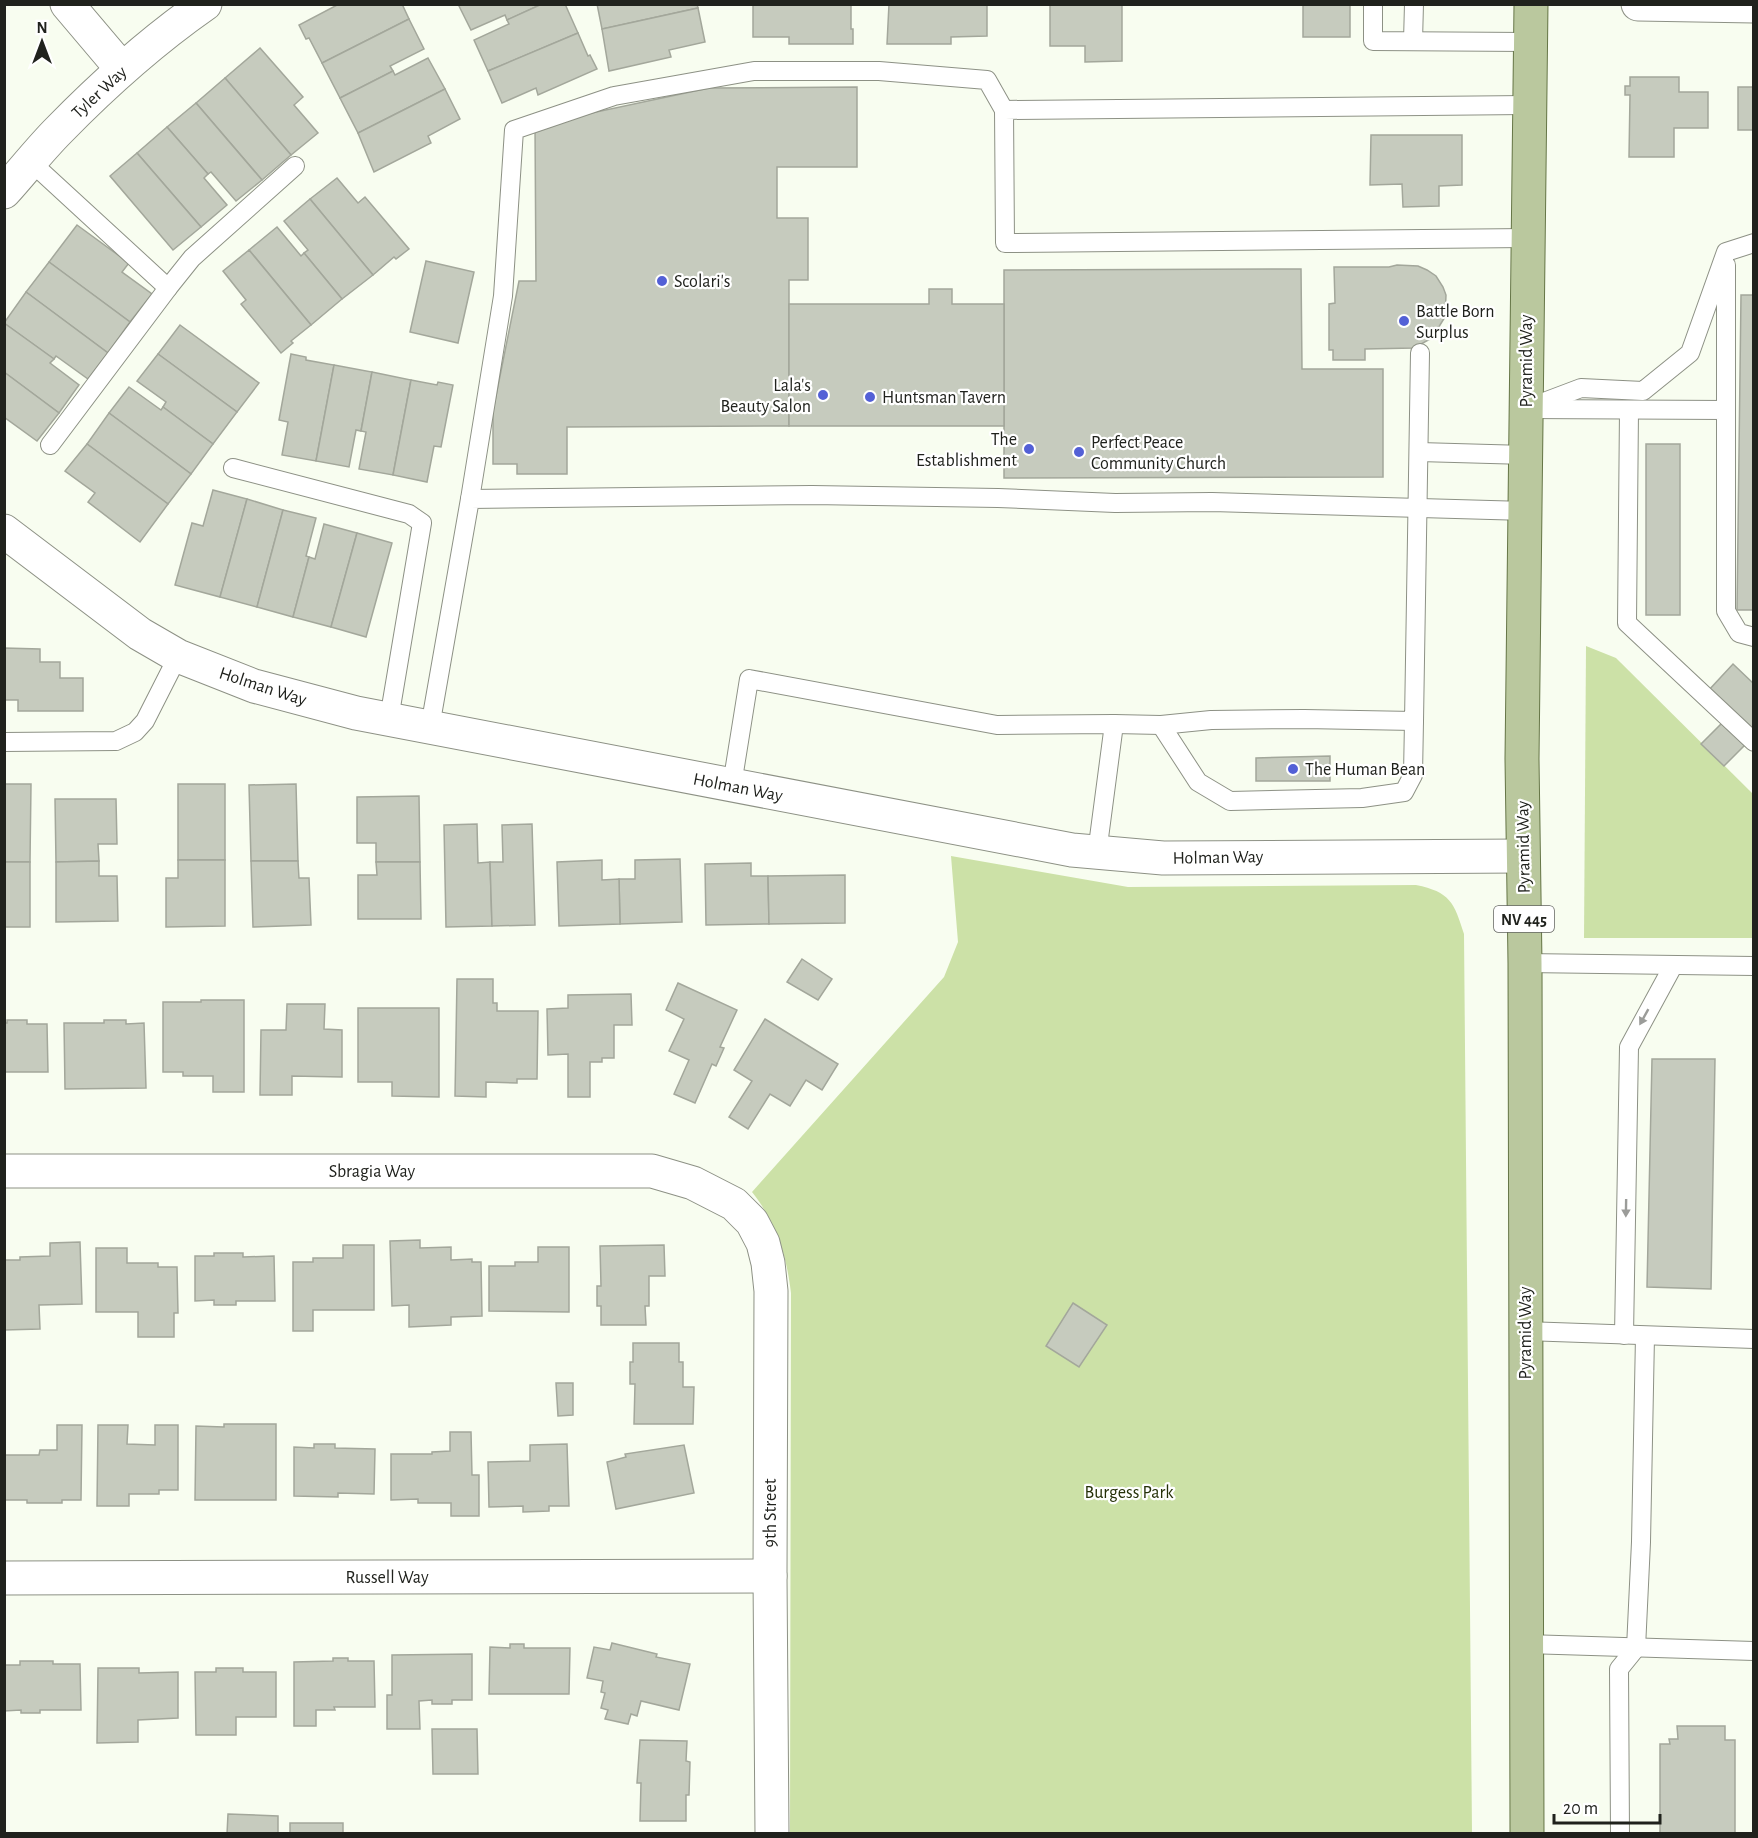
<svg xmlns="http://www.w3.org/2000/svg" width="1758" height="1838" viewBox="0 0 1758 1838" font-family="'Alegreya Sans',sans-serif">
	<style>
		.green { fill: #cce1a7 }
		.building { fill: #c6cbbe; stroke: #a3a79b; stroke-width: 1.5 }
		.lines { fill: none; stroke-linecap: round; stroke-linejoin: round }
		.service-casing { stroke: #8d9185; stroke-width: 20 }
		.minor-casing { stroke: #8d9185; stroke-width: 35 }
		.primary-casing { stroke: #667647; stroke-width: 35 }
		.service { stroke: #fff; stroke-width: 18 }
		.minor { stroke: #fff; stroke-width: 33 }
		.primary { stroke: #bac89e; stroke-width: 33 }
		.oneway { fill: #9b9c99 }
		.poi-dot { fill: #5360d6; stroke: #fff; stroke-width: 2 }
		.labels { text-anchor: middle; stroke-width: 4.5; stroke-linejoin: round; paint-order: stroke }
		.shield { fill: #fff; stroke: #636461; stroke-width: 1.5 }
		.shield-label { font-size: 16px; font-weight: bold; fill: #20221d }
		.street-label { font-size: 18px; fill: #20221d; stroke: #fff }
		.poi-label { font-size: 18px; fill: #20221d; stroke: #fff; text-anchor: start }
		.park-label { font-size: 18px; fill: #243007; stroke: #fff }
	</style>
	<rect width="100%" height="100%" fill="#f8fdf0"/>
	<g class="green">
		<path d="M1586 646 1616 658 1753 794 1754 938H1584Z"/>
		<path d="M951 856 1128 887 1416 885C1450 892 1454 902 1464 934L1472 1833H790L791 1293C786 1253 777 1224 752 1192L944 977 958 942Z"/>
	</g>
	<g class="building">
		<path d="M339 4H402L409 19 322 63 309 38 306 39 299 25Z"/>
		<path d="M458 4H542L507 20 505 15 471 30Z"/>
		<path d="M542 4H565L578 33 488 71 474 40 509 24 507 20Z"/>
		<path d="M597 4H697L698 8 602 29Z"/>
		<path d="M753 4H851V29H853V44H789V37H753Z"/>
		<path d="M889 4H987V36L951 37V44H887Z"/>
		<path d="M1050 4H1122V61L1085 62V46H1050Z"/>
		<rect x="1303" y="4" width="47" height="33"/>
		<path d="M698 8 705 42 669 50 671 57 609 71 602 29Z"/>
		<path d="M409 19 424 49 390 66 393 71 340 98 322 63Z"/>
		<path d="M578 33 588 56 590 55 597 69 538 95 536 88 502 103 488 71Z"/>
		<path d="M260 48 303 97 294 105 318 133 291 155 225 78Z"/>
		<path d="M428 58 445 89 358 133 340 98 393 71 395 75Z"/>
		<path d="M1630 77H1679V92H1708V128H1674V157H1629L1630 95H1625V86H1630Z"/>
		<path d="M225 78 291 155 262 180 196 103Z"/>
		<path d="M857 87V167H777V218H808V280H789V426L567 427V474H517V464H493V411L519 281H536L535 125 709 88Z"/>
		<rect x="1738" y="87" width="16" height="43"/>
		<path d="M445 89 460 119 428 136 431 143 374 172 358 133Z"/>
		<path d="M196 103 262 180 236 201 211 172 208 174 167 127Z"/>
		<path d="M167 127 208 174 204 178 227 205 201 227 137 153Z"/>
		<path d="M1371 135H1462V185L1439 186V206L1403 207 1402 184 1370 185Z"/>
		<path d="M137 153 201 227 173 250 110 176Z"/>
		<path d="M337 178 358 203 365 197 409 249 396 259 394 257 373 275 310 199Z"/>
		<path d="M310 199 373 275 342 299 304 253 308 250 284 221Z"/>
		<path d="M77 225 129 263 122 272 152 294 130 322 49 262Z"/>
		<path d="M277 227 301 256 304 253 342 299 311 325 249 250Z"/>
		<path d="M249 250 311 325 291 341 293 343 281 353 241 304 246 300 223 271Z"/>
		<path d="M426 261 474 272 458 343 410 332Z"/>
		<path d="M49 262 130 322 108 353 26 292Z"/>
		<path d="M1397 265 1418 266 1427 270 1436 276 1443 287 1446 295 1445 317 1432 338 1414 348 1365 349V360H1333V350H1329V304L1335 303 1334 267H1389Z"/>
		<path d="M1301 269 1302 369H1383V477L1004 478V270Z"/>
		<path d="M929 289H952V304H1004V426H789V304H929Z"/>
		<path d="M26 292 108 353 88 379 56 356 54 359 4 323Z"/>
		<path d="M1741 295H1754V610H1737Z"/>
		<path d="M4 323 54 359 50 363 79 385 59 413 4 372Z"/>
		<path d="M180 325 259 383 237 412 158 354Z"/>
		<path d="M158 354 237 412 213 444 163 407 166 402 137 381Z"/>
		<path d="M291 354 306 357V360L334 365 316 461 282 455 288 422 279 420Z"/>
		<path d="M334 365 372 372 361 431 356 430 349 467 316 461Z"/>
		<path d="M4 372 59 413 37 441 4 417Z"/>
		<path d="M372 372 411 380 393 475 359 469 366 432 361 431Z"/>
		<path d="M411 380 437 385 438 382 453 385 441 447 434 446 427 482 393 475Z"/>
		<path d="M129 387 161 410 163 407 213 444 191 474 109 413Z"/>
		<path d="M109 413 191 474 168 504 87 444Z"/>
		<path d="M87 444 168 504 140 542 88 502 95 493 65 471Z"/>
		<rect x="1646" y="444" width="34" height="171"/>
		<path d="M213 490 247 499 220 597 175 585 192 523 203 526Z"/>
		<path d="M247 499 283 510 257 607 220 597Z"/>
		<path d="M283 510 316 518 306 556 309 557 293 617 257 607Z"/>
		<path d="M324 524 357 533 331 627 293 617 309 557 315 559Z"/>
		<path d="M357 533 392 543 366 637 331 627Z"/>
		<path d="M4 648 40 649V662H60V678H83V711H18V700H4Z"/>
		<path d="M1733 664 1754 684V736L1724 766 1701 744 1732 713 1708 691Z"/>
		<path d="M1330 756V781H1256V758Z"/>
		<path d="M4 784H31L30 862H4Z"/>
		<rect x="178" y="784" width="47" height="76"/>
		<path d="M296 784 298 861H251L249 785Z"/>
		<path d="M419 796 420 862H376V843H357V797Z"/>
		<path d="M55 799H116L117 844H98L99 861 56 862Z"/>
		<path d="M477 824 478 863 490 862 492 926 446 927 444 825Z"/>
		<path d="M532 824 535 925 492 926 490 862H503L502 825Z"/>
		<path d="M680 859 682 922 620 924 619 879H635V860Z"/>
		<path d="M178 860H225V926L166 927V878H178Z"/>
		<path d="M602 860V880L619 879 620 924 559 926 557 862Z"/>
		<path d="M99 861V876H117L118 921 56 922V862Z"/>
		<path d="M251 861H298L299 878H309L311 925 253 927Z"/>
		<rect x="4" y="862" width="26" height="65"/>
		<path d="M376 862H420L421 919H358V875H377Z"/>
		<path d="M751 863V876H768L769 924 706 925 705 864Z"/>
		<path d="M845 875V923L769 924 768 876Z"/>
		<path d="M802 959 832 979 818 1000 787 982Z"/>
		<path d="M457 979H493V1003H497V1011H538L537 1079H517V1083L486 1082V1097L455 1096Z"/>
		<path d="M678 983 737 1010 720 1047 724 1048 716 1066 712 1064 695 1103 674 1094 689 1060 669 1051 684 1019 666 1010Z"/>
		<path d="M631 994 632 1025H614V1058H602V1062H590V1097H568V1054L548 1055 547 1009 568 1008V995Z"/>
		<path d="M201 1000H244V1092H213V1076H183V1072H163V1002H201Z"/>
		<path d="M287 1004H325L324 1029 342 1030V1077L292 1076V1095H260L261 1030H286Z"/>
		<path d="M358 1008H439V1097L392 1096V1082H358Z"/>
		<path d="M765 1019 838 1064 822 1090 806 1080 790 1106 770 1094 748 1129 729 1117 752 1081 734 1070Z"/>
		<path d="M7 1020H27V1024H47L48 1072H4V1023H7Z"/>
		<path d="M104 1020H126V1024L144 1023 146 1088 65 1089 64 1023H104Z"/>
		<path d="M1652 1059H1715L1711 1289 1647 1287Z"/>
		<path d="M420 1240V1248L451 1247V1260L472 1259V1262H481L482 1316 451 1317V1325L409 1327V1305L392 1306 390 1241Z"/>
		<path d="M80 1242 82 1304 39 1305 40 1329 4 1330V1260H20V1257L50 1256V1243Z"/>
		<path d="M343 1245H374V1310H313V1331H293V1262H313V1258H343Z"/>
		<path d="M664 1245 665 1276H649V1306H645L646 1325H601V1306H597V1286H601L600 1246Z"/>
		<path d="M538 1247H569V1312L489 1311V1266H515V1262H538Z"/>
		<path d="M96 1248H127V1263H158V1267H177L178 1313H174V1337H138V1312H96Z"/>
		<path d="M214 1253H243V1257L274 1256 275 1301H236V1305H214V1300L195 1301V1256H214Z"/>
		<path d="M1073 1303 1107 1325 1079 1367 1046 1346Z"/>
		<path d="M633 1343H679V1362H683V1387H694L693 1424H634L635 1384H630V1362H633Z"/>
		<path d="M556 1383H573V1415L558 1416Z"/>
		<path d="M224 1424H276V1500H195L196 1426 224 1427Z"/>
		<path d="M57 1425H82L81 1500H62V1503H27V1500H4V1455H39L40 1450H57Z"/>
		<path d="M98 1425H128L127 1444 155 1445V1425H178V1490H159V1494H129V1506H97Z"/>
		<path d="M450 1432H471L472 1475H479V1516H451V1503H418V1499L391 1500V1454H432V1452L450 1451Z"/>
		<path d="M314 1444H335V1448L375 1449 374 1494 338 1493V1497L294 1496V1447L314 1448Z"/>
		<path d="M567 1444 569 1506H549V1511L523 1512V1506L489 1507 488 1462 530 1461V1445Z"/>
		<path d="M684 1445 694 1493 616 1509 607 1462 626 1457 625 1454Z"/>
		<path d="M612 1643 657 1654 656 1657 690 1664 679 1710 641 1701 637 1716 631 1714 628 1724 605 1719 608 1710 601 1708 605 1693 601 1692 603 1681 587 1678 594 1647 610 1650Z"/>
		<path d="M510 1644H524V1648H570L569 1694H489L490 1647 510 1648Z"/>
		<path d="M472 1654V1700H452V1704H432V1700L419 1701 420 1729H387V1695H392V1655Z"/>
		<path d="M333 1658H348V1661H374L375 1707H334L335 1710H316V1726H294V1662L333 1661Z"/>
		<path d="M20 1661H53V1664H80L81 1710H40V1713H21V1710L4 1711V1665H20Z"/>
		<path d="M98 1668H139V1673L178 1672V1718L138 1720V1742L97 1743Z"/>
		<path d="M216 1668H243V1672H276V1717H236V1735H196L195 1672H216Z"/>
		<path d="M1677 1726H1725V1740H1735V1834H1660V1744H1670L1669 1739H1678Z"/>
		<path d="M432 1729H477L478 1774H433Z"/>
		<path d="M640 1740 687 1741 686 1761 690 1762 689 1795H686V1821H640L641 1783H637Z"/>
		<path d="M228 1814 278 1816V1834H227Z"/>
		<rect x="290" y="1823" width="53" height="11"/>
	</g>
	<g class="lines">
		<defs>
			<g id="service">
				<path d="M1373 4V41L1530 42"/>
				<path d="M1413 41 1414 4"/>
				<path d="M31 162 168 288 192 258 295 166"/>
				<path d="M1527 238 1005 243 1004 110 1529 105"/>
				<path d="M1726 265V410"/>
				<path d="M1536 405 1581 388 1643 391 1690 353 1726 252 1754 243"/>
				<path d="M1526 409 1726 410V611L1739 633 1754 637"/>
				<path d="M1629 410 1627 623 1754 742"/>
				<path d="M50 445 168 288"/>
				<path d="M1419 452 1526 455"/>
				<path d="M233 468 409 514 422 523 389 719"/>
				<path d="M470 499 503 296 514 130 614 96 754 71H879L987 80 1004 110"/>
				<path d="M1114 724 1161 725 1211 720 1304 719 1414 721 1420 353"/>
				<path d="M1161 725 1198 782 1230 801 1362 798 1404 792 1413 775 1414 721"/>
				<path d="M430 727 470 499 812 495 998 498 1115 503 1212 502 1526 511"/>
				<path d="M4 742 116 741 135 732 145 721 178 656"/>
				<path d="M732 785 749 679 997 725 1114 724 1097 853"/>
				<path d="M1525 963 1754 966"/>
				<path d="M1525 1331 1754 1339"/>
				<path d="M1624 1335 1629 1047 1673 966"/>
				<path d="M1526 1644 1754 1651"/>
				<path d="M1620 1834 1619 1669 1636 1648 1641 1542 1645 1336"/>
			</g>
			<g id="minor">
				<path d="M67 4 122 69"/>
				<path d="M1638 4 1754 6"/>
				<path d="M4 192C23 171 40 149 59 130 104 84 152 41 205 4"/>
				<path d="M4 531 140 634 178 656 254 686 356 713 1072 850 1163 858 1522 856"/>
				<path d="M4 1171H652L693 1183 734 1204 752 1222 763 1243 768 1263 771 1291 770 1576 772 1834"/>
				<path d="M4 1578 770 1576"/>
			</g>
			<path id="primary" d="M1527 1834 1525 963 1522 759 1531 4"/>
		</defs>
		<use href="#service" class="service-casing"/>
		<use href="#minor" class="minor-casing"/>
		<use href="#primary" class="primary-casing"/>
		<use href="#service" class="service"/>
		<use href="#minor" class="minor"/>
		<use href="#primary" class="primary"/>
	</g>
	<defs><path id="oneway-solid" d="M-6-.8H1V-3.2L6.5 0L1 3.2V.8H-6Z" transform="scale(1.5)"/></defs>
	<g class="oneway">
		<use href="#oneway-solid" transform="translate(1644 1017) rotate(119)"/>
		<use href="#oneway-solid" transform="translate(1626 1208) rotate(91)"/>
	</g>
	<g class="poi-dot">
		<circle cx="662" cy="281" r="6"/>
		<circle cx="1404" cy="321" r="6"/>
		<circle cx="823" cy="395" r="6"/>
		<circle cx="870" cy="397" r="6"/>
		<circle cx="1029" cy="449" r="6"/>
		<circle cx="1079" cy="452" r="6"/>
		<circle cx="1293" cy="769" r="6"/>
	</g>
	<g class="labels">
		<rect class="shield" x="1494" y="906" width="60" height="26" rx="4.5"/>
		<g class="shield-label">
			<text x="1524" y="925">NV 445</text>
		</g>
		<g class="street-label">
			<text transform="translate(99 92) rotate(-43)" y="6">Tyler Way</text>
			<text transform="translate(1526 361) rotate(-90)" y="6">Pyramid Way</text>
			<text transform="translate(263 686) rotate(18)" y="6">Holman Way</text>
			<text transform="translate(738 787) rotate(11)" y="6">Holman Way</text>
			<text transform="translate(1523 847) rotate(-91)" y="6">Pyramid Way</text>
			<text transform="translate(1218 857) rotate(-1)" y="6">Holman Way</text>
			<text x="372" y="1177">Sbragia Way</text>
			<text transform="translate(1525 1333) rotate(-90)" y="6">Pyramid Way</text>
			<text transform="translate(770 1513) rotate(-90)" y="6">9th Street</text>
			<text x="387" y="1583">Russell Way</text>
		</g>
		<g class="poi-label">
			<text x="674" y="287">Scolari's</text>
			<text x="1416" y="317">Battle Born<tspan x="1416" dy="21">Surplus</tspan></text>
			<text x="811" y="391" text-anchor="end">Lala's<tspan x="811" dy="21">Beauty Salon</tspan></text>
			<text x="882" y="403">Huntsman Tavern</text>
			<text x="1017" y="445" text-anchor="end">The<tspan x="1017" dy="21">Establishment</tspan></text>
			<text x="1091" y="448">Perfect Peace<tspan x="1091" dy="21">Community Church</tspan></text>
			<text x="1305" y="775">The Human Bean</text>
		</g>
		<g class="park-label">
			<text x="1129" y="1498">Burgess Park</text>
		</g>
	</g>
	<rect width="1758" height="1838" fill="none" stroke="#20221d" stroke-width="12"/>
	<g transform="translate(42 42)" stroke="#ffffff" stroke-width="4.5" paint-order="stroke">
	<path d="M0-4.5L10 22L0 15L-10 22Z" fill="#20221d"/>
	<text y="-9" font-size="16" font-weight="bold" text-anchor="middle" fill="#20221d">N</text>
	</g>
	<path d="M1554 1814v9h106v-9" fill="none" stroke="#20221d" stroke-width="3"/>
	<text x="1563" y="1814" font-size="18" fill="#20221d" stroke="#ffffff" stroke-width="4.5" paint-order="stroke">20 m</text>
</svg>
